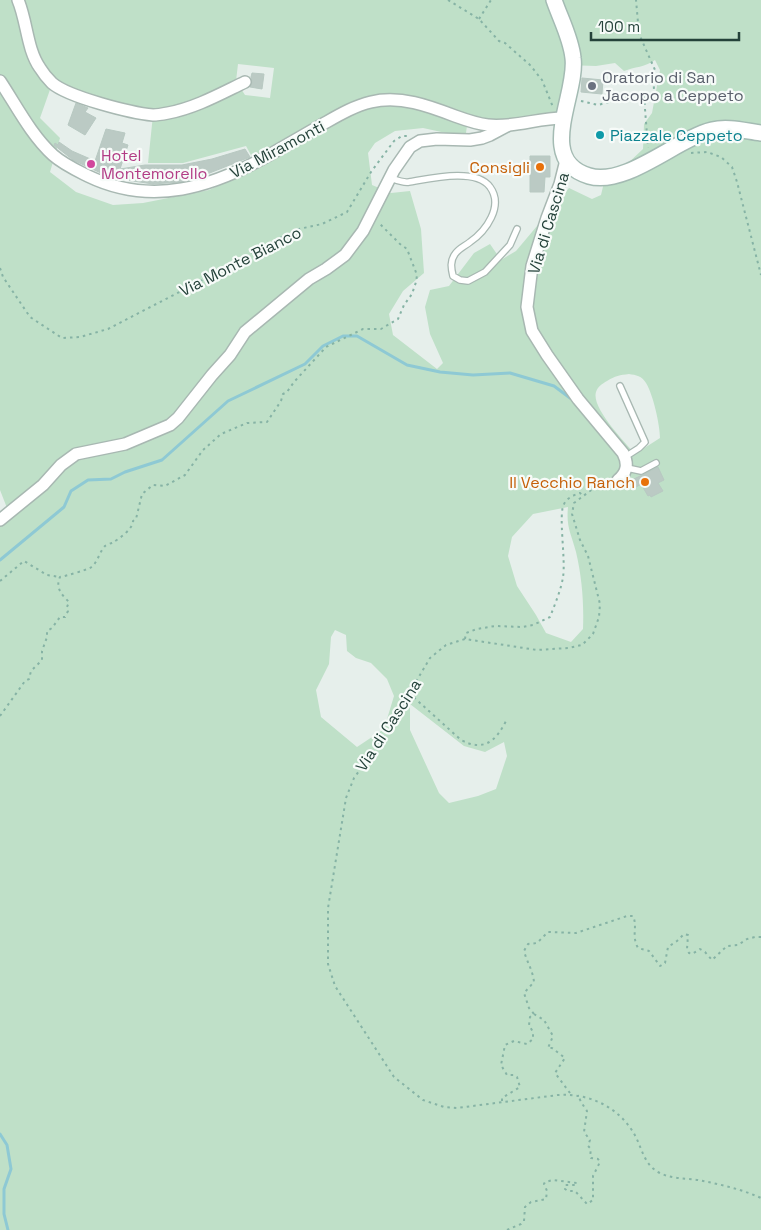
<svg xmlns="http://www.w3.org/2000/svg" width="761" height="1230" viewBox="0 0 761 1230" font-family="'Space Grotesk',sans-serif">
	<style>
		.green { fill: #bfe0c8; fill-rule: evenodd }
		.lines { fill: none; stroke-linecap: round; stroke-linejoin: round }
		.stream { stroke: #8ec9d4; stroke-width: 3 }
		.building { fill: #bbcac4; stroke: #b8c9c2 }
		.lane-casing { stroke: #a8b8b2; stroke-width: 8 }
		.street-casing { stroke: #a8b8b2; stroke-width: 14 }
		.secondary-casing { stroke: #a4bbb3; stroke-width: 18 }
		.path { stroke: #86b3a5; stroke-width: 2; stroke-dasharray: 2.5 4; stroke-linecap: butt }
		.lane { stroke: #fff; stroke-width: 5.5 }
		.street { stroke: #fff; stroke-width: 11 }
		.secondary { stroke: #fff; stroke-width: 15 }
		.worship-dot { fill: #6b7280; stroke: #f7fbf9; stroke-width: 2 }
		.culture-dot { fill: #0f9aa8; stroke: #f7fbf9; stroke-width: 2 }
		.hotel-dot { fill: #d1479c; stroke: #f7fbf9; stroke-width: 2 }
		.food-dot { fill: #e8710a; stroke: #f7fbf9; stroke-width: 2 }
		.labels { text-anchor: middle; stroke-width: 4.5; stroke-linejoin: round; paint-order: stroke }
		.worship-label { font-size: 16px; fill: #5b616d; stroke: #f7fbf9; text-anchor: start }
		.culture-label { font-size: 16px; fill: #0d838f; stroke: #f7fbf9; text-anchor: start }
		.street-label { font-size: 16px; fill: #24423a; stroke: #f7fbf9 }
		.hotel-label { font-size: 16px; fill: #b23c85; stroke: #f7fbf9; text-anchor: start }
		.food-label { font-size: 16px; fill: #c56008; stroke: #f7fbf9; text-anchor: end }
	</style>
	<rect width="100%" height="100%" fill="#e6efeb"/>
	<path class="green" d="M0 0H761V1230H0V520L9 513 0 490ZM655 60 660 70 652 113 644 124 643 149 625 166 607 170 601 195 592 199 569 188 516 251 501 260 490 244 474 253 449 286 430 290 425 307 430 334 443 363 437 369 393 335 389 314 403 291 424 273 421 229 410 191 391 193 372 185 368 153 375 143 395 131 423 128 446 133H466L468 118 500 123 558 114 564 97 567 65 596 66 615 63 624 71C634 67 646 67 655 60ZM238 64 274 68 270 98 245 95 236 81ZM52 84 153 115 148 163H183L246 146 258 168 209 190 143 203 113 205 76 192 50 172 60 138 40 118ZM629 374C636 375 642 376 646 383 653 394 660 425 660 438L635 454C625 442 591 408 596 392 598 386 602 384 607 381 615 376 620 375 629 374ZM568 507C566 527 571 533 576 552 582 578 584 602 583 629L571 642 546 633 536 615 517 586 508 556 512 537 533 514ZM335 630 346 635 347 651 356 658 371 663 387 679 394 696 384 729 357 747 321 717 316 690 329 664 331 637ZM410 704 464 746 485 752 504 742 507 756 496 789 478 796 449 803 439 793 410 730Z"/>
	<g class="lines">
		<g class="stream">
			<path d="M0 560 64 507 71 491 88 480 111 479 125 472 162 460 228 401 305 364 323 346 343 336H357L407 365 440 372 473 375 510 373 554 386 570 398"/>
			<path d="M0 1134 7 1145 11 1169 4 1189V1214L8 1230"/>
		</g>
	</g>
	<g class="building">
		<path d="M252 73 264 74 262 89 250 87 252 83 251 77Z"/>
		<path d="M582 78 603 80 602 94 581 92Z"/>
		<path d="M76 103 88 108 85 112 96 118 85 135 68 125Z"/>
		<path d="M106 129 125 133 122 143 128 145 120 169 145 165H182L212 159 245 149 250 157 202 176 180 182 153 184 120 179 103 174 73 160 54 145 55 143 58 145 59 142 72 151 95 161Z"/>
		<path d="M530 156H550V177H545L544 192H530Z"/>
		<path d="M658 467 664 480 658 483 663 491 651 497 650 495 648 496 641 484 633 489 630 481Z"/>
	</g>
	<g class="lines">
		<defs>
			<g id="lane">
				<path d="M390 178C396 180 403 183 409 182 428 179 476 167 490 187 504 206 486 231 470 242 465 246 459 248 455 254 450 261 451 268 453 276L460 280 468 281 485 272 510 245 517 229"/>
				<path d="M620 386 645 442 639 448 625 457"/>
				<path d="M627 468 641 471 656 463"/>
			</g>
			<g id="street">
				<path d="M18 0C27 21 27 50 40 68 43 73 48 79 52 83 68 97 131 113 153 115 157 115 163 114 168 113 195 108 220 94 245 82"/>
				<path d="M0 81C16 105 31 135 53 155 63 164 76 170 88 176 152 207 213 187 271 154 288 144 306 134 323 124 339 115 354 106 371 102 400 95 429 106 455 116 466 120 477 124 488 125 513 128 538 118 563 118"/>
				<path d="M566 160 560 184 547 218 532 266 527 307 532 331 547 355 578 399 623 453C628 463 628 472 618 480"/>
				<path d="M0 520 43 485 61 465 76 454 125 444 170 425 178 418 212 375 230 355 245 332 309 279 326 269 345 255 363 231 394 170 410 147 420 141 437 139 470 140 482 138 490 135 507 126"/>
			</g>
			<path id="secondary" d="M554 0C560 18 571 38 573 58 578 94 535 160 589 176 626 187 678 138 712 130 728 126 745 131 761 133"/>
		</defs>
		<use href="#lane" class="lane-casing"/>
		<use href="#street" class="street-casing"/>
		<use href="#secondary" class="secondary-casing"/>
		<g class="path">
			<path d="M448 0 479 19 499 41 505 43 530 65 542 80 553 107"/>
			<path d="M479 19 491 0"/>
			<path d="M644 96 648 148"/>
			<path d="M581 101 598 105 630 96 649 95 652 93 654 89 653 76 655 70 639 34 636 0"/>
			<path d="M691 153 707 152 721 157 732 167 737 182 761 275"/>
			<path d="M0 268 3 277 30 317 62 338 80 337 108 329 218 272 276 240 299 229 322 224 347 212 371 172 394 141 402 136H408"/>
			<path d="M609 482 594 488 574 503 572 514 580 540 588 556 600 604 599 617 593 634 582 645 568 648 537 650 465 639 446 645 430 658 382 739 354 778 346 798 328 908V964L335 986 394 1077 423 1100 444 1107 457 1108 558 1095C588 1093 617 1106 633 1132 642 1146 643 1165 660 1173 672 1179 685 1178 698 1180 719 1184 741 1189 761 1198"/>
			<path d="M0 581 24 561 47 575 60 577"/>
			<path d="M465 639 466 633 477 629 495 626 522 627 533 625 550 617C555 604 561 590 563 577 566 560 558 514 564 504 567 498 574 495 580 493L583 496"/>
			<path d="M409 693 461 740C484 752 496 741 506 721"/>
			<path d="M0 716 25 681 29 679 31 671 42 660V651L47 637V631L52 628 60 617H65L68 611 67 607 69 602C62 595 55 588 60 577 66 576 86 570 90 568 98 563 99 552 105 546 106 545 111 543 112 543 119 539 133 529 133 521L136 519 142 494 153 485 165 486 185 475 203 450 221 434 247 423 267 422 281 401 283 394 287 392 294 382 326 347 363 329H381L398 319 404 305 412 294 416 282 417 275 407 249 400 244 378 222"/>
			<path d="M534 1014 544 1020 553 1036 548 1048H552L565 1058 555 1073 570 1093"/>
			<path d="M502 1101V1098L520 1087 517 1077 514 1075H507L501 1065 505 1045 514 1041 527 1044 533 1039V1032L529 1025 530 1017 534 1014 529 1008 524 993 534 982C533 971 527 962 524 951L528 944 537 943 548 932 576 933 627 916H633C638 927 631 935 638 948L649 951 660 966 665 963 668 947 677 941 684 934 688 935 687 949 689 953 692 954 700 949 705 952 712 960 727 946 738 945 747 939 755 937H761"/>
			<path d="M507 1230 521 1224 524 1221 525 1207 531 1202 546 1199 547 1191 544 1184 545 1182 553 1180 577 1183 576 1185H565V1189L568 1191H575L587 1204 593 1200V1176L600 1162 598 1159 591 1158 590 1156 591 1149 588 1146 590 1140 584 1132 587 1111 581 1102 578 1095"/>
		</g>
		<use href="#lane" class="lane"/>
		<use href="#street" class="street"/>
		<use href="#secondary" class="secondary"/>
	</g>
	<circle class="worship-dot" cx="592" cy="86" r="5"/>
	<circle class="culture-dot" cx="600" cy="135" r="5"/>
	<circle class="hotel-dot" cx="91" cy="164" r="5"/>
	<g class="food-dot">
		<circle cx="540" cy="167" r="5"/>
		<circle cx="645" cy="482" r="5"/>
	</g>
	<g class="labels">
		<g class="worship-label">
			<text x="602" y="83">Oratorio di San<tspan x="602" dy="18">Jacopo a Ceppeto</tspan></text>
		</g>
		<g class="culture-label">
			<text x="610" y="141">Piazzale Ceppeto</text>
		</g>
		<g class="street-label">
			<text transform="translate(277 149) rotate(-28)" y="6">Via Miramonti</text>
			<text transform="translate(548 223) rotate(-73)" y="6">Via di Cascina</text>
			<text transform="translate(240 261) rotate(-27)" y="6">Via Monte Bianco</text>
			<text transform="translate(388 725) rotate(-57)" y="6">Via di Cascina</text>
		</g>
		<g class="hotel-label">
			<text x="101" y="161">Hotel<tspan x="101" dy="18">Montemorello</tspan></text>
		</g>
		<g class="food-label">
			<text x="530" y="173">Consigli</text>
			<text x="635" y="488">Il Vecchio Ranch</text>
		</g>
	</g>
	<path d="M591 32v8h148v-8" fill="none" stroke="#24423a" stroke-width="2.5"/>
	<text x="598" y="32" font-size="15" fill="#24423a" stroke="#f7fbf9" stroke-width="4" paint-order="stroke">100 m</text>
</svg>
